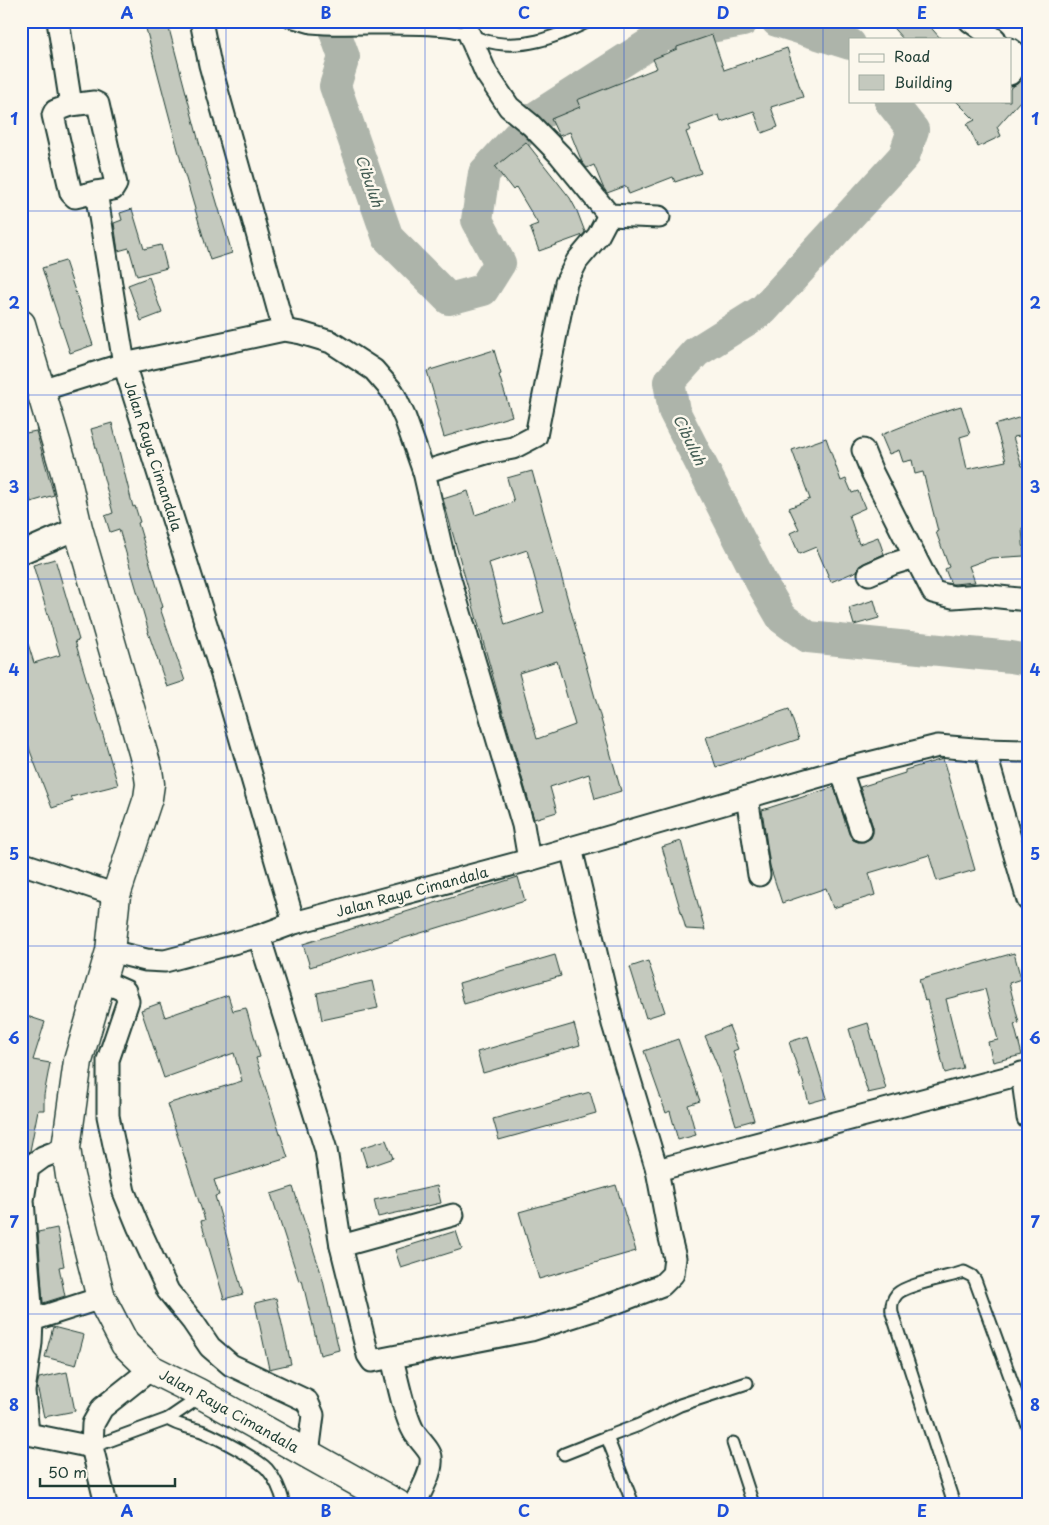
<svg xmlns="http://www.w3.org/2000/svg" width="1049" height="1525" viewBox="0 0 1049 1525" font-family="'Playpen Sans',sans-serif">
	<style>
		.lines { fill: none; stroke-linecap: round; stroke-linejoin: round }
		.river { stroke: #adb4aa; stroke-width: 32 }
		.building { fill: #c4c9be; stroke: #1f3d34; fill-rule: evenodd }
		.lane-casing { stroke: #1f3d34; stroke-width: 15 }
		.street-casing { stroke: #1f3d34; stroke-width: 25 }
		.secondary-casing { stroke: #1f3d34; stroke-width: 31 }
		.lane { stroke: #fbf7ec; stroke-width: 11 }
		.street { stroke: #fbf7ec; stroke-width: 21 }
		.secondary { stroke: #fbf7ec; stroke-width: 28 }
		.grid { fill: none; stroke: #1d4ed8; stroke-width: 1; stroke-opacity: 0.55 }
		.labels { text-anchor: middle; stroke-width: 5; stroke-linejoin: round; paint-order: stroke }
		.street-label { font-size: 14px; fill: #1f3d34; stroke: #fbf7ec }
		.water-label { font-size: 15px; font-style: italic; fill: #425b52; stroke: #fbf7ec }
		.neatline { fill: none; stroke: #1d4ed8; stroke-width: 2 }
		.grid-label { font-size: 16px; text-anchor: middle; font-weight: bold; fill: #1d4ed8 }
	</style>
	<rect width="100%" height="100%" fill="#fbf7ec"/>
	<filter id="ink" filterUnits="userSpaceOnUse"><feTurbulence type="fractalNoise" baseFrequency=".02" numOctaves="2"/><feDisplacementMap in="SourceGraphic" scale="10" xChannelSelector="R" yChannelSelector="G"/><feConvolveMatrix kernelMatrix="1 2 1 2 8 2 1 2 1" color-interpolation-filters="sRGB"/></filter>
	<g filter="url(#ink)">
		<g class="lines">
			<g class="river">
				<path d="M331 21 344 57 335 86 388 238 449 299 483 290 500 263 477 220 484 173 533 119 662 36 743 21"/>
				<path d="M777 21 850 44"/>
				<path d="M890 101 913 130 904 156 763 310 696 352 669 382 674 411 761 582 782 618 808 637 1011 657 1028 660"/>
			</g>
		</g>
		<g class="building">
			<path d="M144 21H167L199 142 232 253 210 260 182 165Z"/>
			<path d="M887 21H925L941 39H903Z"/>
			<path d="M712 35 724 70 787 48 803 97 771 107 778 127 762 133 754 111 721 122 719 115 689 126 691 130 686 132 701 173 675 182 673 177 629 194 626 186 607 193 603 187 594 165 587 168 582 162 570 132 559 136 551 119 580 107 577 100 657 68 653 59 677 49V47Z"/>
			<path d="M1020 81 1028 88V92L997 127 1001 136 978 147 967 124 975 120 956 101H1010V89Z"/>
			<path d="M526 142 570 198 577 211 585 232 583 235 539 251 530 227 538 224 516 187 513 190 495 167Z"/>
			<path d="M132 209 144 249 161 245 167 268 137 276 129 248 118 251 114 223 122 220 120 213Z"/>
			<path d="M65 261 93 345 70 353 42 268Z"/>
			<path d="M149 277 162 313 141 321 128 285Z"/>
			<path d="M494 350 501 374 499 375 512 416 444 437 437 413 439 412 427 371Z"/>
			<path d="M961 406 970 434 960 437 967 469 1006 461 995 425 1028 415V435L1013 437 1022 466H1028V527L1022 528 1024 556 991 558 969 566 975 582 954 584H951L945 569 949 567 936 532 938 531 923 472 915 474 912 460 903 462 899 450 889 454 881 435 928 416Z"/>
			<path d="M112 423 133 507 135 506 140 522 138 523 163 607 160 608 185 681 167 687 148 632H149L119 529 110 532 105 516 113 513 91 429Z"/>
			<path d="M36 431 54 495 31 502 21 471V434Z"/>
			<path d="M826 438 841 481 846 479 852 493 858 491 865 508 849 515 859 544 878 537 884 554 864 563 859 566 857 571 831 582 816 547 799 554 790 533 799 529 789 508 810 499 792 450Z"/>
			<path d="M532 471 621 791 595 799 589 774 550 787 557 812 534 819 504 716 443 499 468 491 475 515 514 502 507 478ZM527 550 544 612 505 625 489 563ZM557 661 575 725 537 739 519 673Z"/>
			<path d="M55 559 79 640 75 641 118 785 71 797 73 801 52 808 30 751 21 714V634H25L34 663 60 655 33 565Z"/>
			<path d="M874 600 879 618 854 625 849 608Z"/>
			<path d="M789 709 799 739 716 767 706 737Z"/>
			<path d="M943 759 975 870 937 881 929 855 869 873 875 895 833 908 826 888 782 903 770 866 762 810 834 787 849 834 853 840 858 842H864L871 838 873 833V827L860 787 905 773V770Z"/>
			<path d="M681 841 705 930 686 929 662 847Z"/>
			<path d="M518 877 525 901 310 967 303 944Z"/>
			<path d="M1014 953 1021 979 1009 983 1019 1023 1014 1024 1022 1055 993 1062 988 1042 998 1040 985 989 946 999 963 1068 945 1073 927 1000 925 1001 919 980Z"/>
			<path d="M555 955 561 976 464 1004 459 983Z"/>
			<path d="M648 961 665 1012 646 1018 630 967Z"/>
			<path d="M372 981 378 1008 322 1020 317 993Z"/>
			<path d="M228 995 233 1011 246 1008 260 1057 256 1058 288 1158 214 1180 219 1195 215 1196 243 1294 224 1299 201 1221 205 1220 167 1104 242 1081 234 1053 164 1078 141 1010 160 1003 165 1017Z"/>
			<path d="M21 1014 45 1022 33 1060 50 1063 44 1095V1110H38L30 1151 21 1157Z"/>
			<path d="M868 1023 886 1089 868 1093 849 1029Z"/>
			<path d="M574 1024 580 1045 483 1073 477 1052Z"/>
			<path d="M729 1026 738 1049 733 1051 754 1120 736 1125 718 1067 705 1036Z"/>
			<path d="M808 1036 827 1098 809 1103 802 1078 801 1079 789 1042Z"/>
			<path d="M678 1039 700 1101 688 1105 696 1135 678 1140 670 1111 666 1113 644 1051Z"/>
			<path d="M590 1092 596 1113 499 1140 493 1119Z"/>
			<path d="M386 1140 393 1158 367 1167 361 1148Z"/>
			<path d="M616 1185 636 1251 539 1279 519 1212Z"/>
			<path d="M437 1186 441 1203 378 1217 374 1200Z"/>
			<path d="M293 1187 322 1276 339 1350 320 1355 302 1280 299 1281 271 1194Z"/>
			<path d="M57 1228 64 1266 59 1267 65 1296 43 1303 38 1232Z"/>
			<path d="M456 1231 462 1249 401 1268 395 1250Z"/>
			<path d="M276 1298 291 1364 269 1369 255 1303Z"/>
			<path d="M53 1327 84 1335 76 1365 45 1357Z"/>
			<path d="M67 1372 75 1411 44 1417 37 1386 39 1378Z"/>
		</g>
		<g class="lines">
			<defs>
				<g id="lane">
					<path d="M290 21 311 27 325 28C366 29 407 26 447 30 460 31 471 36 483 40 520 52 556 37 589 21"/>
					<path d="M168 1419C179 1427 192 1427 204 1432 218 1438 258 1459 267 1469 275 1478 281 1492 284 1504"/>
					<path d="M607 1437 639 1425 680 1405 747 1383"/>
					<path d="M733 1443 753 1504"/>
					<path d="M92 1447 168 1419 190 1404 197 1392"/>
					<path d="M564 1454 607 1437 633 1504"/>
					<path d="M954 1504 892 1313C891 1305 892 1300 897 1294 907 1284 949 1277 964 1272L972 1276 975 1280 1028 1426"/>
				</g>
				<g id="street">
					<path d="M58 21 71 105 94 102 98 104 116 184 113 189 96 192 124 364 223 678 294 923"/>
					<path d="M201 21 210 65 284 330 301 333 331 342 374 370 393 392 405 418 424 472 444 559 523 825 529 860"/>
					<path d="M970 21 995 39"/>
					<path d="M469 34 486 73 509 107 531 125 560 155 609 215 659 217"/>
					<path d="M1010 49 1028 62"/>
					<path d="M1010 74 1023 58"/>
					<path d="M71 105 55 111 53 115 71 193 75 197 96 192"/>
					<path d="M41 390 124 364 284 330"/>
					<path d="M863 450 872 472 915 557"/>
					<path d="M424 472 486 453 513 448 536 436 566 283 577 261 598 236 609 215"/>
					<path d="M21 553 78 528"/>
					<path d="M869 574 892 564 915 557 933 592 953 597 981 595 1028 600"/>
					<path d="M986 750 1028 751"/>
					<path d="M841 770 861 830"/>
					<path d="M747 797 759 875"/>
					<path d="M21 863 116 895"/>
					<path d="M259 936 326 1150 341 1246 368 1355 372 1361 531 1330 615 1303 662 1285 673 1274 675 1258 669 1234 657 1170 613 1024 571 848"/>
					<path d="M110 951 146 960 165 961 259 936 294 923 529 860 841 770 938 746 986 750 990 769 1028 900"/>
					<path d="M100 980 125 991 128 1001 108 1060V1116L124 1192 138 1226 168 1291 193 1322 210 1347 231 1365 307 1401 313 1415 308 1454"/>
					<path d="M1022 1073 1028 1118"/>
					<path d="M657 1170 1028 1072"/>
					<path d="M341 1246 453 1215"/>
					<path d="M21 1320H32L101 1298"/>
					<path d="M392 1358C397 1378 404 1415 414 1432 418 1439 430 1450 431 1457 433 1472 421 1490 415 1504"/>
					<path d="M28 1434 24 1391 31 1343 32 1320 23 1200 28 1168 43 1157 66 1148"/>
					<path d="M21 1435 28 1434 92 1447"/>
					<path d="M106 1504 92 1447 93 1424 102 1408 151 1369"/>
				</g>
				<path id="secondary" d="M21 324 65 472 78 528 148 770 150 784 148 798 116 895 110 951 78 1061 66 1148 70 1176 101 1298 125 1344 151 1369 197 1392 397 1504"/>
			</defs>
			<use href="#lane" class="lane-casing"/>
			<use href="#street" class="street-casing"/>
			<use href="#secondary" class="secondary-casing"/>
			<use href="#lane" class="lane"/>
			<use href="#street" class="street"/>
			<use href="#secondary" class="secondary"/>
		</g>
	</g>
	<path class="grid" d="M226 21V1504M425 21V1504M624 21V1504M823 21V1504M21 211H1028M21 395H1028M21 579H1028M21 762H1028M21 946H1028M21 1130H1028M21 1314H1028"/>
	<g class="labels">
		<g class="street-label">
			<text transform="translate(153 456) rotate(72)" y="5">Jalan Raya Cimandala</text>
			<text transform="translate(412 892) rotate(-15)" y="5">Jalan Raya Cimandala</text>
			<text transform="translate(229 1411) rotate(29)" y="5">Jalan Raya Cimandala</text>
		</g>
		<g class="water-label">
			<text transform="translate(369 181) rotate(71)" y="5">Cibuluh</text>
			<text transform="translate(689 440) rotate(64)" y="5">Cibuluh</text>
		</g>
	</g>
	<rect width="1049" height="1525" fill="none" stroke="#fbf7ec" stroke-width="55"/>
	<rect x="849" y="38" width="162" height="65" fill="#fbf7ec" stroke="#a3ada2"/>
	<rect x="859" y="54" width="25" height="8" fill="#fbf7ec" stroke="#a3ada2"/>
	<text x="894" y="62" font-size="15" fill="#1f3d34">Road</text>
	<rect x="859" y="75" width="25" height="15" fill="#c4c9be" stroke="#a3ada2"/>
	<text x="894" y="88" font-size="15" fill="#1f3d34">Building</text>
	<path d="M40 1478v8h135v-8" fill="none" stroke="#1f3d34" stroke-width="2.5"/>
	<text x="48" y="1478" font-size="15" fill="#1f3d34" stroke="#fbf7ec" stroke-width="4" paint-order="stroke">50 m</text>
	<rect x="28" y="28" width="994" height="1470" class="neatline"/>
	<g class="grid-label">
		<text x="127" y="19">A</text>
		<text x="326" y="19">B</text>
		<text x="524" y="19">C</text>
		<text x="723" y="19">D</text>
		<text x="922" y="19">E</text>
		<text x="14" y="125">1</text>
		<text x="1035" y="125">1</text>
		<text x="14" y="309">2</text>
		<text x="1035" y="309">2</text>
		<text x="14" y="493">3</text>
		<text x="1035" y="493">3</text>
		<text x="14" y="676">4</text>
		<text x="1035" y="676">4</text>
		<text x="14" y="860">5</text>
		<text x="1035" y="860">5</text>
		<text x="14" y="1044">6</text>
		<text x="1035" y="1044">6</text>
		<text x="14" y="1228">7</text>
		<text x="1035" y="1228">7</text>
		<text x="14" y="1411">8</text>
		<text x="1035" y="1411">8</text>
		<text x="127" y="1517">A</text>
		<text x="326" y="1517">B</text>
		<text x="524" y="1517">C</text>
		<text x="723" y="1517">D</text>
		<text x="922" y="1517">E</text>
	</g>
</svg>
